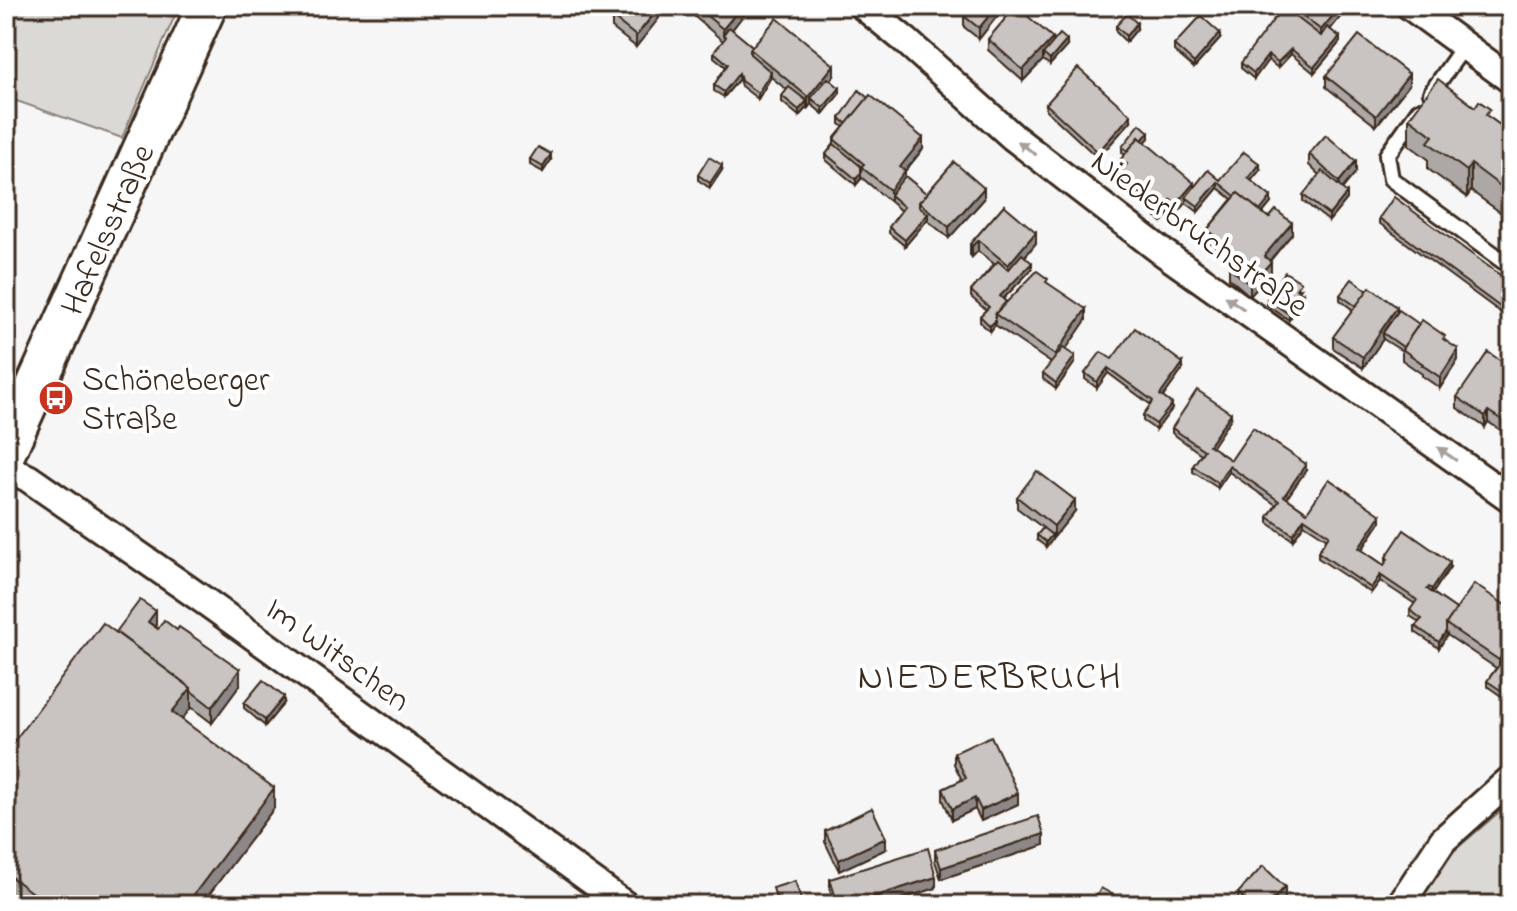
<svg xmlns="http://www.w3.org/2000/svg" width="1517" height="911" viewBox="0 0 1517 911" font-family="'Indie Flower',sans-serif">
	<style>
		.green { fill: #dbd9d6; stroke: #8b827a; stroke-width: 2 }
		.lines { fill: none; stroke-linecap: round; stroke-linejoin: round }
		.lane-casing { stroke: #3b2a1e; stroke-width: 20 }
		.street-casing { stroke: #3b2a1e; stroke-width: 32 }
		.secondary-casing { stroke: #3b2a1e; stroke-width: 44 }
		.lane { stroke: #fff; stroke-width: 14 }
		.street { stroke: #fff; stroke-width: 26 }
		.secondary { stroke: #fff; stroke-width: 38 }
		.wall { fill: #ada8a6; stroke: #3b2a1e; stroke-width: 2 }
		.shaded-wall { fill: #8d8887; stroke: #3b2a1e; stroke-width: 2 }
		.building { fill: #c9c3c1; stroke: #3b2a1e; stroke-width: 2 }
		.oneway { fill: #a79f9a }
		.labels { text-anchor: middle; stroke-width: 8; stroke-linejoin: round; paint-order: stroke }
		.street-label { font-size: 34px; fill: #3b2a1e; stroke: #fff }
		.poi-label { font-size: 34px; fill: #3b2a1e; stroke: #fff; text-anchor: start }
		.quarter-label { font-size: 38px; letter-spacing: 2px; fill: #3b2a1e; stroke: #fff }
	</style>
	<rect width="100%" height="100%" fill="#f7f6f6"/>
	<filter id="ink" filterUnits="userSpaceOnUse"><feTurbulence type="fractalNoise" baseFrequency=".0125" numOctaves="2"/><feDisplacementMap in="SourceGraphic" scale="16" xChannelSelector="R" yChannelSelector="G"/><feConvolveMatrix kernelMatrix="1 2 1 2 8 2 1 2 1" color-interpolation-filters="sRGB"/></filter>
	<g filter="url(#ink)">
		<g class="green">
			<path d="M6 6H179L122 138 14 100 6 99Z"/>
			<path d="M1511 802V905H1417L1454 851Z"/>
		</g>
		<g class="lines">
			<defs>
				<g id="lane">
					<path d="M1431 93 1464 46"/>
					<path d="M1419 110 1387 155 1391 179 1511 267"/>
				</g>
				<g id="street">
					<path d="M863 6 906 41 1013 137 1161 251 1511 499"/>
					<path d="M1410 6 1511 80"/>
					<path d="M6 468 28 478 209 604 625 905"/>
					<path d="M1400 905 1443 840 1511 779"/>
				</g>
				<path id="secondary" d="M6 452 207 6"/>
			</defs>
			<use href="#lane" class="lane-casing"/>
			<use href="#street" class="street-casing"/>
			<use href="#secondary" class="secondary-casing"/>
			<use href="#lane" class="lane"/>
			<use href="#street" class="street"/>
			<use href="#secondary" class="secondary"/>
		</g>
		<g class="wall">
			<path d="M695 6H750L732 30 752 46 834 76 831 80 840 93 823 114 811 104 808 108 807 107 799 116 782 102V96L787 90 771 77 758 99 741 86 739 79 724 97 714 91V85L726 67 714 57V52L723 41 695 17Z"/>
			<path d="M972 6H1005L979 39 964 27V16Z"/>
			<path d="M1275 6H1345V11L1330 30 1340 42 1314 73 1291 54 1278 68 1268 60 1254 79 1241 68V63L1285 13Z"/>
			<path d="M659 15V18L636 47 612 28V17Z"/>
			<path d="M1116 26 1137 29 1126 42 1116 32Z"/>
			<path d="M988 39 1053 42 1067 46 1050 65 1043 60 1023 81 988 50Z"/>
			<path d="M1220 39 1194 68 1174 51V45Z"/>
			<path d="M1326 76 1409 85 1376 126 1326 87Z"/>
			<path d="M1046 104 1131 121 1098 158 1046 110Z"/>
			<path d="M840 118 923 149 905 171V176L927 194 984 199 949 238 927 220 905 246 889 233V227L901 211 862 178 856 185 826 160V154L834 144V139L844 127 840 124Z"/>
			<path d="M1409 118H1490L1511 133V220L1471 191 1467 197 1428 169V159L1409 145Z"/>
			<path d="M1149 138 1145 142 1194 187 1260 170 1251 181 1271 203 1263 213 1292 234 1270 261 1271 273 1250 296 1229 278V267L1233 262 1207 241V230L1232 199 1218 188 1198 212 1186 203 1176 215 1171 211 1162 222 1118 185V174L1121 170V159L1125 155 1122 152V147Z"/>
			<path d="M1309 154 1356 172 1342 189 1347 199 1329 221 1303 201V195L1319 175 1309 165Z"/>
			<path d="M530 159 551 160 543 172 530 165Z"/>
			<path d="M722 170 710 188 698 180V175Z"/>
			<path d="M1004 205 1036 243 1025 257 1032 269 1003 299 1006 302 1048 284 1086 320 1065 350 1075 362 1056 389 1043 379V373L1051 363 995 325 990 332 980 322V316L986 310 971 297V291L994 264 978 251 972 257 970 255V244Z"/>
			<path d="M1379 218 1511 283V320L1379 223Z"/>
			<path d="M1301 288 1299 291 1303 299 1289 320 1267 305V299Z"/>
			<path d="M1340 295 1397 313 1445 340 1458 360 1440 388 1422 376V374L1402 360V351L1383 339 1363 368 1333 348V337L1353 310 1340 300Z"/>
			<path d="M1112 359 1183 369 1163 397 1172 409 1156 430 1143 421V415L1151 405 1108 373 1097 388 1085 379V373Z"/>
			<path d="M1511 368V437L1488 422 1485 427 1457 408V397Z"/>
			<path d="M1231 418 1211 447 1231 460 1306 470 1287 498 1307 512 1381 521 1362 550 1384 565 1386 563V557L1450 567 1433 593 1456 609H1511V653L1505 661 1511 665V703L1487 686V681L1496 668 1447 635 1439 648 1415 632V626L1419 622 1410 616V610L1415 604 1380 581 1371 593 1318 558V552L1327 539 1304 524 1293 540 1268 523V517L1276 505 1229 472 1218 488 1193 472V466L1201 454 1172 433V428Z"/>
			<path d="M1017 497 1075 511 1054 537 1052 535V540L1046 547 1037 540V535L1043 528 1017 508Z"/>
			<path d="M156 627 240 685 212 723 191 707 182 719 274 808 201 905H22L6 893V752L116 632Z"/>
			<path d="M244 703H284L265 726 244 708Z"/>
			<path d="M954 753 1018 804 981 821 975 809 952 820 943 800V789L962 780 954 764Z"/>
			<path d="M825 831 886 849 839 871 825 842Z"/>
			<path d="M1044 845 941 879 935 861V850Z"/>
			<path d="M830 879 936 888 882 905H835L830 890Z"/>
			<path d="M1238 893 1285 898 1279 905H1239L1238 904Z"/>
		</g>
		<g class="shaded-wall">
			<path d="M661 6H666L659 15V18L636 47V36Z"/>
			<path d="M742 6H750V7L726 37 723 35V29Z"/>
			<path d="M997 6H1005L979 39V28Z"/>
			<path d="M1341 6H1345V11L1321 41V30Z"/>
			<path d="M1137 23V29L1126 42V36Z"/>
			<path d="M1220 33V39L1194 68V63Z"/>
			<path d="M1340 37V42L1314 73V67Z"/>
			<path d="M1053 38V49L1043 54V60L1023 81V70Z"/>
			<path d="M1067 40V46L1050 65V60Z"/>
			<path d="M1291 49V54L1278 68V62Z"/>
			<path d="M1268 55V60L1254 79V73Z"/>
			<path d="M834 65V76L814 101 811 98V104L808 108V97Z"/>
			<path d="M771 72V77L758 99V93Z"/>
			<path d="M739 73V79L724 97V92Z"/>
			<path d="M1409 74V85L1376 126V116Z"/>
			<path d="M840 88V93L823 114V108Z"/>
			<path d="M807 101V107L799 116V110Z"/>
			<path d="M1131 115V121L1098 158V152Z"/>
			<path d="M1149 132V138L1130 159V153Z"/>
			<path d="M923 138V149L905 171V182L890 195V201V190L900 167Z"/>
			<path d="M551 154V160L543 172V167Z"/>
			<path d="M1356 161V172L1339 193V182Z"/>
			<path d="M1260 164V170L1248 184V178Z"/>
			<path d="M1471 164V191L1467 197V171Z"/>
			<path d="M722 165V170L710 188V183Z"/>
			<path d="M861 173V178L856 185V179Z"/>
			<path d="M1218 182V188L1198 212V206Z"/>
			<path d="M1194 183V193L1186 197V203L1176 215V204Z"/>
			<path d="M984 188V199L949 238V227Z"/>
			<path d="M1347 193V199L1329 221V215Z"/>
			<path d="M1271 197V203L1257 220V214Z"/>
			<path d="M1171 200V211L1162 222V211Z"/>
			<path d="M928 214V219L905 246V240Z"/>
			<path d="M1292 223V234L1264 267V256Z"/>
			<path d="M1036 232V243L1008 276V265Z"/>
			<path d="M978 240V251L972 257V246Z"/>
			<path d="M1271 262V273L1250 296V285Z"/>
			<path d="M1032 263V269L1000 302V296Z"/>
			<path d="M1303 293V299L1289 320V314Z"/>
			<path d="M1397 307V318L1383 333V339L1363 368V357Z"/>
			<path d="M1086 309V320L1055 365V355Z"/>
			<path d="M995 321V325L990 332V326Z"/>
			<path d="M1458 349V360L1440 388V377Z"/>
			<path d="M1075 356V362L1056 389V383Z"/>
			<path d="M1183 363V369L1160 401V395Z"/>
			<path d="M1108 368V373L1097 388V382Z"/>
			<path d="M1172 404V409L1156 430V424Z"/>
			<path d="M1488 411V422L1485 427V416Z"/>
			<path d="M1231 413V418L1209 451V445Z"/>
			<path d="M1306 464V470L1284 502V496Z"/>
			<path d="M1229 466V472L1218 488V483Z"/>
			<path d="M1075 500V511L1054 537V526Z"/>
			<path d="M1381 515V521L1359 553V548Z"/>
			<path d="M1304 518V524L1293 540V534Z"/>
			<path d="M1052 535V540L1046 547V542Z"/>
			<path d="M1450 562V567L1432 594V589Z"/>
			<path d="M1380 575V581L1371 593V588Z"/>
			<path d="M156 611V627L148 622Z"/>
			<path d="M1446 631 1447 635 1439 648V642Z"/>
			<path d="M1511 642V653L1499 670V660Z"/>
			<path d="M240 669V685L212 723V707Z"/>
			<path d="M191 688V708L172 732V712Z"/>
			<path d="M284 697V703L265 726V720Z"/>
			<path d="M274 788V808L201 905H186Z"/>
			<path d="M1018 793V804L981 821V810Z"/>
			<path d="M975 798V809L952 820V809Z"/>
			<path d="M1044 834V845L941 879V868Z"/>
			<path d="M886 838V849L839 871V860Z"/>
			<path d="M936 877V888L882 905H848Z"/>
			<path d="M1285 887V898L1279 905H1268Z"/>
		</g>
		<g class="building">
			<path d="M620 6H657L659 7 636 36 612 17Z"/>
			<path d="M695 6H742L723 29Z"/>
			<path d="M972 6H997L979 28 964 16Z"/>
			<path d="M1016 6 1053 38 1023 70 988 39Z"/>
			<path d="M1290 6H1341L1321 30Z"/>
			<path d="M1287 10 1321 36 1327 27 1340 37 1314 67 1291 49 1278 62 1268 55 1254 73 1241 63 1280 11 1284 14Z"/>
			<path d="M1127 14 1137 23 1126 36 1116 26Z"/>
			<path d="M1201 16 1220 33 1194 63 1174 45Z"/>
			<path d="M777 18 834 65 808 97 750 49Z"/>
			<path d="M729 27 752 46 750 49V54L771 72 758 93 741 81 739 73 724 92 714 85 728 64 714 52 726 37 723 35Z"/>
			<path d="M1060 34 1067 40 1050 60 1043 54Z"/>
			<path d="M1359 35 1409 74 1376 116 1326 76Z"/>
			<path d="M1078 68 1131 115 1098 152 1046 104Z"/>
			<path d="M828 78 840 88 823 108 811 98Z"/>
			<path d="M1438 79 1475 107 1479 101 1490 109 1486 115 1511 133V194L1471 164 1467 171 1428 142 1433 136 1409 118Z"/>
			<path d="M789 87 807 101 799 110 782 96Z"/>
			<path d="M859 90 868 98 847 124 840 118Z"/>
			<path d="M870 95 923 138 900 167 905 171 890 190 861 167 864 164 834 139Z"/>
			<path d="M1140 124 1149 132 1142 140 1139 137 1128 151 1122 147Z"/>
			<path d="M1326 135 1356 161 1339 182 1309 154Z"/>
			<path d="M1139 137 1194 183 1176 204 1171 200 1162 211 1118 174 1127 164 1121 159Z"/>
			<path d="M834 144 864 169 861 167V173L856 179 826 154Z"/>
			<path d="M538 147 551 154 543 167 530 159Z"/>
			<path d="M1244 152 1260 164 1248 178 1271 197 1260 211 1238 193 1235 196 1218 182 1198 206 1186 197 1208 170 1220 180Z"/>
			<path d="M709 157 722 165 710 183 698 175Z"/>
			<path d="M954 162 984 188 949 227 919 202Z"/>
			<path d="M1322 171 1347 193 1329 215 1303 195Z"/>
			<path d="M905 176 927 194 919 202V207L928 214 905 240 889 227 904 207 890 195Z"/>
			<path d="M1238 193 1269 218 1276 210 1292 223 1264 256 1271 262 1250 285 1229 267 1238 256 1207 230Z"/>
			<path d="M1394 197 1511 283V315L1379 218Z"/>
			<path d="M1004 205 1036 232 1008 265 978 240 972 246 970 244Z"/>
			<path d="M1022 254 1032 263 1000 296 1006 302 995 314V321L990 326 980 316 989 307 971 291 998 261 1008 270Z"/>
			<path d="M1037 271 1048 279 1046 282 1086 309 1055 355 995 314Z"/>
			<path d="M1285 272 1301 282 1296 289 1303 293 1289 314 1267 299Z"/>
			<path d="M1352 279 1368 291 1356 306 1340 295Z"/>
			<path d="M1370 287 1397 307 1363 357 1333 337Z"/>
			<path d="M1399 310 1419 324 1403 347 1383 333Z"/>
			<path d="M1422 320 1445 336 1443 339 1458 349 1440 377 1422 365 1423 364 1402 349Z"/>
			<path d="M1135 328 1183 363 1160 395 1172 404 1156 424 1143 415 1153 401 1108 368 1097 382 1085 373 1101 352 1112 359Z"/>
			<path d="M1063 348 1075 356 1056 383 1043 373Z"/>
			<path d="M1488 352 1511 368V426L1488 411 1485 416 1457 397Z"/>
			<path d="M1197 390 1231 413 1209 445 1231 460 1253 428 1306 464 1284 496 1307 512 1329 479 1381 515 1359 548 1384 565 1388 559 1386 557 1404 530 1450 562 1432 589 1429 587 1427 589 1456 609 1446 624V631L1439 642 1415 626 1422 619 1410 610 1417 600 1380 575 1371 588 1318 552 1329 535 1304 518 1293 534 1281 526 1268 517 1279 501 1229 466 1218 483 1193 466 1204 450 1172 428Z"/>
			<path d="M1037 471 1075 500 1054 526 1017 497Z"/>
			<path d="M1043 528 1052 535 1046 542 1037 535Z"/>
			<path d="M1474 584 1511 609V642L1499 660 1446 624Z"/>
			<path d="M140 600 156 611 148 622 158 629 164 620 177 630 179 627 240 669 212 707 191 691V688L116 632Z"/>
			<path d="M103 623 191 688 172 712 274 788 186 905H48L6 873V752Z"/>
			<path d="M1503 660 1511 665V697L1487 681Z"/>
			<path d="M263 680 284 697 265 720 244 703Z"/>
			<path d="M991 736 1018 793 981 810 975 798 952 809 943 789 966 778 954 753Z"/>
			<path d="M872 808 886 838 839 860 825 831Z"/>
			<path d="M1038 816 1044 834 941 868 935 850Z"/>
			<path d="M928 848 936 877 848 905H838L830 879Z"/>
			<path d="M1263 866 1285 887 1268 905H1251L1238 893Z"/>
			<path d="M795 881 803 905H778L773 888Z"/>
			<path d="M1101 888 1126 902 1124 905H1092Z"/>
			<path d="M6 897 17 905H6Z"/>
		</g>
		<defs><path id="oneway-solid" d="M-6-.8H1V-3.2L6.5 0L1 3.2V.8H-6Z" transform="scale(2)"/></defs>
		<g class="oneway">
			<use href="#oneway-solid" transform="translate(1027 148) rotate(-143)"/>
			<use href="#oneway-solid" transform="translate(1235 303) rotate(-145)"/>
			<use href="#oneway-solid" transform="translate(1447 454) rotate(-145)"/>
		</g>
	</g>
	<defs>
		<symbol id="bus-disc" viewBox="-11 -11 22 22"><circle r="9.5" fill="#c8321e" stroke="#fff"/><path d="M-5-6H5V4H4V6H2V4H-2V6H-4V4H-5ZM-3.5-4V0h7V-4ZM-3.5 1.2v1.5H-2V1.2ZM2 1.2v1.5H3.5V1.2Z" fill="#fff"/></symbol>
	</defs>
	<g fill-rule="evenodd">
		<use href="#bus-disc" x="36" y="378" width="40" height="40"/>
	</g>
	<g class="labels">
		<g class="street-label">
			<text transform="translate(106 229) rotate(-66)" y="12">Hafelsstraße</text>
			<text transform="translate(1201 232) rotate(36)" y="12">Niederbruchstraße</text>
			<text transform="translate(339 653) rotate(36)" y="12">Im Witschen</text>
		</g>
		<g class="poi-label">
			<text x="82" y="390">Schöneberger<tspan x="82" dy="39">Straße</tspan></text>
		</g>
		<g class="quarter-label">
			<text x="990" y="688">NIEDERBRUCH</text>
		</g>
	</g>
	<rect width="1517" height="911" fill="none" stroke="#fff" stroke-width="32"/>
	<rect x="16" y="16" width="1485" height="879" fill="none" stroke="#3b2a1e" stroke-width="3" filter="url(#ink)"/>
</svg>
